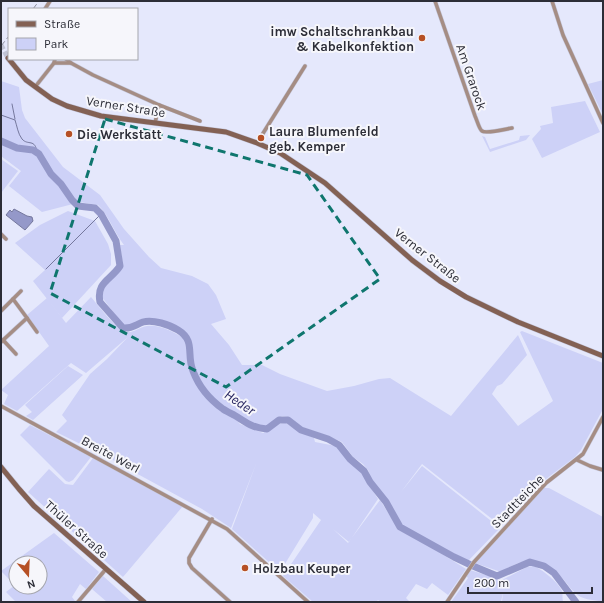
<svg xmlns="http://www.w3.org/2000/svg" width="604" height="603" viewBox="0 0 604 603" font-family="Karla,sans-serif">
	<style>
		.green { fill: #cdd1f7; fill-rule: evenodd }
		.water { fill: #9498c9; stroke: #75789d }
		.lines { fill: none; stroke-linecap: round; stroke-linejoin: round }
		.stream { stroke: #75789d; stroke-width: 1 }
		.river { stroke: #9498c9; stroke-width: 7 }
		.secondary-tunnel { stroke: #c0c3d5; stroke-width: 5; stroke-dasharray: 5 2.5; stroke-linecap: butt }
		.minor-casing { stroke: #c4c6d9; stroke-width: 4.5 }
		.secondary-casing { stroke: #c4c6d9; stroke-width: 6 }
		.minor { stroke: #a58d84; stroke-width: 3.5 }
		.secondary { stroke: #836154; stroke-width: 5 }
		.rail { stroke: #898b9a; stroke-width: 1; stroke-dasharray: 6 3; stroke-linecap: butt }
		.marked { fill: none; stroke: #0f766e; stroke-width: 3; stroke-dasharray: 8 5; stroke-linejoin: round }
		.poi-dot { fill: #b65025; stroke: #f6f6fb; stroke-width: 1.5 }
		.labels { text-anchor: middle; stroke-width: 4; stroke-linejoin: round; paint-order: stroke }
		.poi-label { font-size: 13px; font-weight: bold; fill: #2c2d37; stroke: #f6f6fb; text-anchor: start }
		.street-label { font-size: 13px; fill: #2c2d37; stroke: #f6f6fb }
		.water-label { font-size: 14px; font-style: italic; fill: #272560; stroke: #f6f6fb }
	</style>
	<rect width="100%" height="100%" fill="#e5e8fc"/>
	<g class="green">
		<path d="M603 80V115L588 84Z"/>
		<path d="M1 81 19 87 22 110 25 118 63 167 100 195 124 229 149 257 161 268 192 276 208 284 216 295 226 319 211 324 229 345 242 365H262L280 374 327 391 354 386 379 379 390 378 451 416 518 335 527 355 502 384 497 386 492 394 518 426 553 401 520 332 522 331 603 363V409L581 450 575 457 542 482 501 526 422 464 401 492 422 466 500 528 468 561 401 525 394 515 388 502 372 481 368 470 363 464 353 457 342 442 328 436 302 427 288 417 282 416C277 419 271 425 266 426 254 429 236 413 226 408L240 424 263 433 277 424 286 423 298 431 314 438 315 442 336 446 348 460 361 472 378 499 349 542 333 529 348 543 380 500 399 530 434 549 466 569 448 595 432 583 427 589 416 584 406 598 409 601 408 602H381L378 600 376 602H313L283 576 321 520 313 513V518L280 572 232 529 256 464 231 528 202 509 121 465 130 451 121 464 56 432 67 421 62 415 90 374 107 359 128 337 86 373 71 363 17 411 4 404 8 395 1 390 49 346 27 315 47 298 66 323 91 297C97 304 115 327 123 331 132 335 139 327 147 326 159 324 174 332 185 339L186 348 187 343H192C187 327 160 317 144 319 136 320 133 327 124 326L101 296 103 289 123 266 120 245H124C114 232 109 216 98 205L79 202 73 198 63 183 52 173 41 152 29 148 19 147 1 139Z"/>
		<path d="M585 101 600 132 542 158 532 139 541 129 540 126 553 123 551 107Z"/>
		<path d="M530 135 526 140 490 152 482 136 485 137 490 149 519 140 520 136Z"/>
		<path d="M1 143C13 149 27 150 39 155L49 174 60 186 73 204 42 212 9 186 21 171 1 156Z"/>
		<path d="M1 159 18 171 1 193Z"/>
		<path d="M68 211 95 221 108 244 111 254V265L62 318 33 281 45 270 15 243 40 225Z"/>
		<path d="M68 366 83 375 33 420 26 416 32 412 25 405Z"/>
		<path d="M30 425 91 457 73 480 69 482 66 481 20 435Z"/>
		<path d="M93 458 183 506 123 577 28 492 49 469 65 484 73 485Z"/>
		<path d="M544 488H549L603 517V602C596 600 585 600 579 596 573 592 568 585 564 580 542 557 528 555 501 572L475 563Z"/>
		<path d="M54 533 99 572 86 589 80 584 72 597 75 601 74 602H16L6 592 15 585 1 571ZM16 563H40V587H16Z"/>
		<path d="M533 566C541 568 559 583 562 591 563 593 562 598 563 601L568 602H502L503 592 501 602H451L466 581 468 578 466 576 470 570 502 580 527 567Z"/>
		<path d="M103 576 132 602H107L92 589Z"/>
	</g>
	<path class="water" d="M14 209 27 216 32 217 33 221 25 230 6 215 10 210 12 212Z"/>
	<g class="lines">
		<g class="stream">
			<path d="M12 104 15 119"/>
			<path d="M1 115 15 120C17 126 18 134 22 139 28 146 35 138 37 152"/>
			<path d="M46 269 101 214"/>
		</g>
		<path class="river" d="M1 141 17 148 33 150 39 154 51 174 61 184 72 200 78 206 95 208 101 214 116 241 120 266C111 280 96 282 100 302L123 328C132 329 135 325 143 322 153 319 170 325 178 330 196 341 186 354 193 371 199 387 209 399 223 409 226 411 230 413 234 415 246 422 252 428 267 429L279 420H288L301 430 328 439 339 445 350 459 364 471 370 482 386 502 400 527 454 557 473 566 497 576 530 562 544 566 554 573 576 602"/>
		<path class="secondary-tunnel" d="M1 45 8 58"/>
		<defs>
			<g id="minor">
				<path d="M435 1 475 116C477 120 479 129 482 131 486 134 506 129 512 128"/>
				<path d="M552 1 563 35 603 123"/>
				<path d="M45 9 50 1"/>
				<path d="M66 59 71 63"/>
				<path d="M54 63H71L93 75 159 105 200 121"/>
				<path d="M35 87 54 63 55 59"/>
				<path d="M155 123 159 105"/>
				<path d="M257 143 305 66"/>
				<path d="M1 234 6 239"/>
				<path d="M1 311 21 291"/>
				<path d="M27 318 37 332"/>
				<path d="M3 340 16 354"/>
				<path d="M1 342 27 318 13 299"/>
				<path d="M1 406 227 529 308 602"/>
				<path d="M577 460 590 466 603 470"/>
				<path d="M212 519 189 558V563L192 568 230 602"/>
				<path d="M78 602 106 569"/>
				<path d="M447 602 474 562 546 483 583 454 603 417"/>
			</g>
			<g id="secondary">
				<path d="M8 58 26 80 52 99 67 106 101 116 226 132 257 143 280 153 325 183 412 260 440 281 466 297 518 322 603 356"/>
				<path d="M1 467 19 489 34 506 144 602"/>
			</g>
		</defs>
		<use href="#minor" class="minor-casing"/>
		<use href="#secondary" class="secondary-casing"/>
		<use href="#minor" class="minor"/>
		<use href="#secondary" class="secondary"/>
		<g class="rail">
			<path d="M33 9 39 1"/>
			<path d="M1 46 9 36"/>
		</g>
	</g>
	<path class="marked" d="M105 119 307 175 380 279 226 387 50 293Z"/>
	<g class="poi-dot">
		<circle cx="422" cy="38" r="4"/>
		<circle cx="69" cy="134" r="4"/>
		<circle cx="261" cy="138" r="4"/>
		<circle cx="245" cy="568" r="4"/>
	</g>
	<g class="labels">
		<g class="poi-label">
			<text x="414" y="36" text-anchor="end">imw Schaltschrankbau<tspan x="414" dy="15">&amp; Kabelkonfektion</tspan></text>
			<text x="269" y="136">Laura Blumenfeld<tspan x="269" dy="15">geb. Kemper</tspan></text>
			<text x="77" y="139">Die Werkstatt</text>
			<text x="253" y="573">Holzbau Keuper</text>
		</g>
		<g class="street-label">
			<text transform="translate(472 77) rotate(71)" y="5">Am Grarock</text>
			<text transform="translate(126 106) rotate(9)" y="5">Verner Straße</text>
			<text transform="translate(428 255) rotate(38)" y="5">Verner Straße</text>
			<text transform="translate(111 454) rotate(28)" y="5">Breite Werl</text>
			<text transform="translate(517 501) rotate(-46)" y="5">Stadtteiche</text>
			<text transform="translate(77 529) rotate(42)" y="5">Thüler Straße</text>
		</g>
		<g class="water-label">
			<text transform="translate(240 402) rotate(34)" y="5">Heder</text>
		</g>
	</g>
	<rect width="604" height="603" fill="none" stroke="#2c2d37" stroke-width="4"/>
	<rect x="8" y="8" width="130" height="52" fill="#f6f6fb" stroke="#a5a6ad"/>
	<rect x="16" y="21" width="20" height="6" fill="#836154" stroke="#a5a6ad"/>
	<text x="44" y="28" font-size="12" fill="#2c2d37">Straße</text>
	<rect x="16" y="38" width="20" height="12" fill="#cdd1f7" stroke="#a5a6ad"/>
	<text x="44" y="48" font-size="12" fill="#2c2d37">Park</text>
	<g transform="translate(28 575) rotate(161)"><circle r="19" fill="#f6f6fb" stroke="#a5a6ad"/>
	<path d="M0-3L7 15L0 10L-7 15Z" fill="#b65025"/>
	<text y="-6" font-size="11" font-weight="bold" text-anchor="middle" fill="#2c2d37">N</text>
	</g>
	<path d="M468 587v6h124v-6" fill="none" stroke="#2c2d37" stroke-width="2"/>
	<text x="474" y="587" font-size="12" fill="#2c2d37" stroke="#f6f6fb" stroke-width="3" paint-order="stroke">200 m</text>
</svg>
